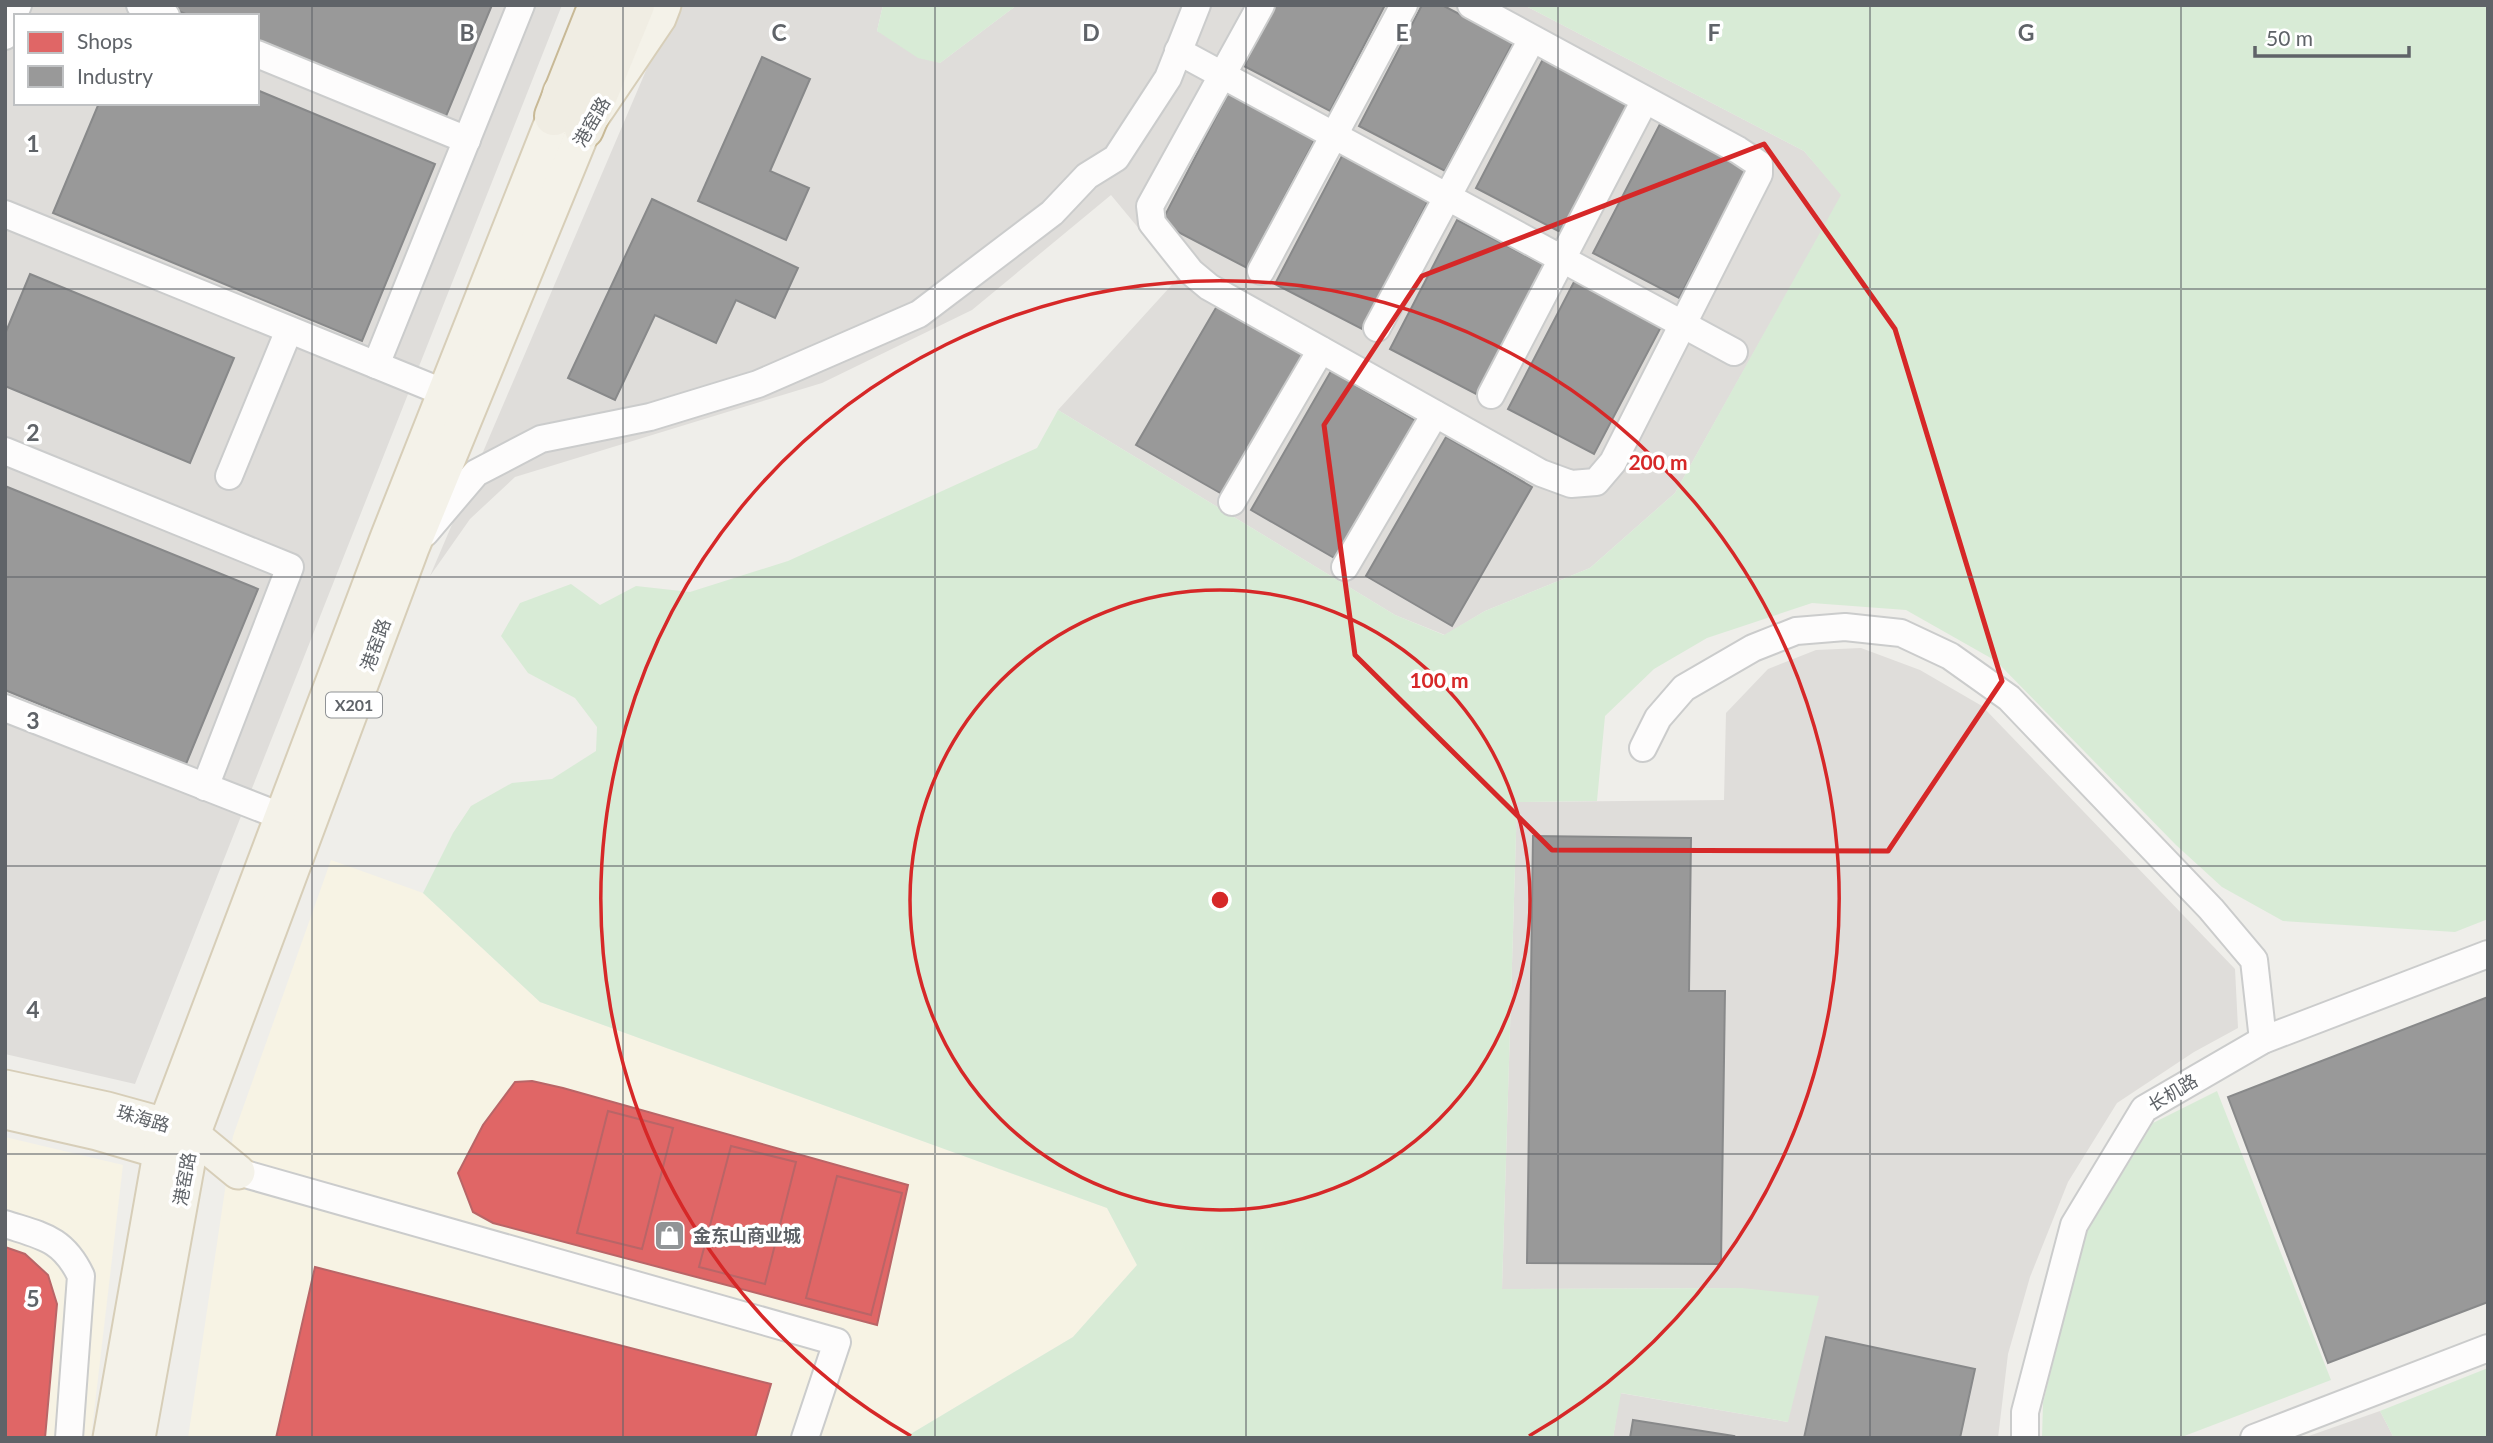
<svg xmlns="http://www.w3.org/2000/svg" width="2493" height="1443" viewBox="0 0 2493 1443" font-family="Lato,'Noto Sans SC',sans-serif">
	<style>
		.commercial { fill: #f7f3e4 }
		.industrial { fill: #dfddda; fill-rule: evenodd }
		.green { fill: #d8ebd6 }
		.shops { fill: #e06666; stroke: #b96567; stroke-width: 2 }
		.industry { fill: #999; stroke: #88898a; stroke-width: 2 }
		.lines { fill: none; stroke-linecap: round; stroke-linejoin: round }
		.minor-casing { stroke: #cbcccc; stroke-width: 30 }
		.major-casing { stroke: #d7ceb8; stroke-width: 37 }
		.highway-casing { stroke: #c8b996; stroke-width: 42 }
		.minor { stroke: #fdfcfc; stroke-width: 26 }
		.major { stroke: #f4f2e9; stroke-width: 33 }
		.highway { stroke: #f0ede3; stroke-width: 38 }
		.marked { fill: none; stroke: #d62828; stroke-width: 5; stroke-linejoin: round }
		.grid { fill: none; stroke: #5f6368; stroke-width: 2; stroke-opacity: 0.55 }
		.ring { fill: none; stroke: #d62828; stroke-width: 3.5 }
		.labels { text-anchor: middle; stroke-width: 7; stroke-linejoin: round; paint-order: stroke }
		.shield { fill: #fff; stroke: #8f9295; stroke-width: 2 }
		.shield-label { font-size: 16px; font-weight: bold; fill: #5f6368 }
		.street-label { font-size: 18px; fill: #5f6368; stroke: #fff }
		.poi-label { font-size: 18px; font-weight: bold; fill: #5f6368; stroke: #fff; text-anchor: start }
		.grid-label { font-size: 23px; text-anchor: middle; font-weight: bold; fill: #5f6368; stroke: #fff; stroke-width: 7; stroke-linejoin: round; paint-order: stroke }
		.centre { fill: #d62828; stroke: #fff; stroke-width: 3.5 }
		.ring-label { font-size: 21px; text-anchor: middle; font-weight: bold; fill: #d62828; stroke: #fff; stroke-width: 7; stroke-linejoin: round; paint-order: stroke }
	</style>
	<rect width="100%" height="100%" fill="#efeeea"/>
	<g class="commercial">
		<path d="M331 860 423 893 540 1002 1107 1208 1137 1265 1073 1337 904 1438H188L233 1136Z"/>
		<path d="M5 1137 123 1165 91 1438H5Z"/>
	</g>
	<g class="industrial">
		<path d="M5 5H562L135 1084 5 1054ZM16 16H257V103H16Z"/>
		<path d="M674 5H883L877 31 940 63 1017 5H1524L1804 151 1842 195 1675 493 1590 568 1485 611 1445 635 1395 615 1058 410 1179 277 1111 195 972 310 822 383 515 477 470 519 430 576Z"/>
		<path d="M1861 648 1920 670 1982 706 2235 969 2238 1028 2194 1052 2117 1103 2068 1182 2030 1277 2008 1354 1998 1438H1613L1620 1393 1788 1422 1742 1288 1502 1289 1517 802 1724 800 1726 713 1768 669 1816 650Z"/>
		<path d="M2380 1411 2394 1438H2303Z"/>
	</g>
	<g class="green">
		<path d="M883 5H1017L940 63 918 58 877 31Z"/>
		<path d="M1524 5H2488V919L2455 932 2283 921 2222 887 2176 845 1996 661 1906 610 1812 603 1707 638 1654 669 1605 716 1597 801 1517 802 1502 1289 1742 1288 1819 1296 1788 1422 1621 1393 1613 1438H904L1073 1337 1137 1265 1107 1208 540 1002 423 893 453 833 471 806 512 783 552 779 596 751 597 727 575 698 528 673 501 636 520 603 571 584 600 605 636 586 690 592 788 561 1037 448 1058 410 1395 615 1444 635 1485 611 1590 568 1675 493 1841 195 1804 151Z"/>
		<path d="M2217 1091 2331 1380 2179 1438H2042L2043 1403 2084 1236 2153 1123Z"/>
		<path d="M2488 1368V1438H2394L2380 1411Z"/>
	</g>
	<g class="shops">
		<path d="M532 1081 563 1088 908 1185 877 1325 493 1223 473 1212 458 1173 483 1125 515 1082Z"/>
		<path d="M608 1111 673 1128 642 1249 577 1233Z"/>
		<path d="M731 1146 796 1162 765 1284 699 1267Z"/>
		<path d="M837 1176 902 1193 871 1315 806 1298Z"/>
		<path d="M5 1247 25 1254 48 1275 57 1304 45 1438H5Z"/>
		<path d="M315 1267 771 1384 755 1438H276Z"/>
	</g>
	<g class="industry">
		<path d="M165 5H492L444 121 257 44V16H190Z"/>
		<path d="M1275 5H1385L1330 111 1244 66Z"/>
		<path d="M1422 5H1442L1513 42 1445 171 1359 126Z"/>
		<path d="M762 57 810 79 770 171 809 188 786 240 698 201Z"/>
		<path d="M1543 59 1630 104 1562 233 1476 188Z"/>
		<path d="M257 90 435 164 362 341 53 213 99 103H257Z"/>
		<path d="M1228 94 1315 139 1247 268 1161 223Z"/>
		<path d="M1660 124 1747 169 1679 298 1593 253Z"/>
		<path d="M1343 154 1429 199 1362 329 1275 284Z"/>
		<path d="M652 199 798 268 775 318 736 300 716 343 655 315 615 400 568 378Z"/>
		<path d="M1457 220 1544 265 1476 394 1390 349Z"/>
		<path d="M30 274 234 358 190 463 5 386V334Z"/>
		<path d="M1575 280 1662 325 1594 454 1508 409Z"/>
		<path d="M1217 306 1302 355 1222 494 1136 445Z"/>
		<path d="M1331 371 1416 421 1336 559 1251 510Z"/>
		<path d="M1446 437 1532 487 1452 626 1366 576Z"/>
		<path d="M5 486 258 589 186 764 5 690Z"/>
		<path d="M1533 836 1691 838 1689 991H1725L1721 1264 1527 1263Z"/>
		<path d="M2488 997V1302L2328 1363 2228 1097Z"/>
		<path d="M1826 1337 1975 1369 1960 1438H1804Z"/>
		<path d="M1633 1420 1734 1436 1733 1438H1630Z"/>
	</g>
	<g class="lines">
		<defs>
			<g id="minor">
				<path d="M140 5 166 16"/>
				<path d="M1261 5 1150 206 1152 223 1191 272 1209 287 1541 473 1571 484 1596 482 1613 462 1759 174V164L1738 150 1471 5"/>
				<path d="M5 36 18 5"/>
				<path d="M1178 51 1734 352"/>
				<path d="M257 54 467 140"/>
				<path d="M5 214 445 393"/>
				<path d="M1261 271 1404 5"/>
				<path d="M1377 328 1532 39"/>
				<path d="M376 365 521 5"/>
				<path d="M1491 395 1645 100"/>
				<path d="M5 451 290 567 205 787"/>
				<path d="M229 476 289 330"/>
				<path d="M1232 502 1321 350"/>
				<path d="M425 533 476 473 541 439 650 417 758 384 919 314 1052 213 1087 176 1116 158 1168 78 1197 5"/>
				<path d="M1345 567 1435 414"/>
				<path d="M5 708 283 817"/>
				<path d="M1643 748 1658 718 1684 688 1753 648 1796 631 1845 627 1901 633 1950 656 2009 698 2211 909 2254 960 2263 1040"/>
				<path d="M238 1172 837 1342 805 1438"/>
				<path d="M5 1224C42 1236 63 1238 81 1276L69 1438"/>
				<path d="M2025 1438V1412L2074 1225 2144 1109 2263 1040 2488 954"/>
				<path d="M2254 1438 2488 1348"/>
			</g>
			<g id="major">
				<path d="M5 1087 107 1109 165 1125 193 1135 238 1172"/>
				<path d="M5 1112 97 1133 182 1158"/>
				<path d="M110 1438 165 1125 387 538 554 116 560 92"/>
				<path d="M138 1438 193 1135 412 548 584 129 659 18 664 5"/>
			</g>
			<g id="highway">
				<path d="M554 116 598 5"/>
				<path d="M584 129 635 5"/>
			</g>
		</defs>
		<use href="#minor" class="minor-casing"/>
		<use href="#major" class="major-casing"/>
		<use href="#highway" class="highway-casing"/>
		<use href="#minor" class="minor"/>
		<use href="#major" class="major"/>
		<use href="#highway" class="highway"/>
	</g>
	<path class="marked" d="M1764 144 1895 329 2002 681 1888 851 1552 850 1355 655 1324 425 1422 276Z"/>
	<path class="grid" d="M312 5V1438M623 5V1438M935 5V1438M1246 5V1438M1558 5V1438M1870 5V1438M2181 5V1438M5 289H2488M5 577H2488M5 866H2488M5 1154H2488"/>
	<g class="ring">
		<circle cx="1220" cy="900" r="310"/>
		<path d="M911 1436A619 619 0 1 1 1529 1436"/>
	</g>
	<defs>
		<symbol id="shop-square" viewBox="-11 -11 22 22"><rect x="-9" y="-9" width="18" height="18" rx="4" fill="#919496" stroke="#fff"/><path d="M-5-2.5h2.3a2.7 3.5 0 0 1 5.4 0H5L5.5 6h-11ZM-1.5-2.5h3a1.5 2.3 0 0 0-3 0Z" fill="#fff"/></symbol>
	</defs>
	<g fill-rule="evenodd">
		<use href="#shop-square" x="652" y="1218" width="35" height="35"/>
	</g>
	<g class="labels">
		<rect class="shield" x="326" y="692.5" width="56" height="25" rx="5"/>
		<g class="shield-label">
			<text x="354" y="711">X201</text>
		</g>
		<g class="street-label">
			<text transform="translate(592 122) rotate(-60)" y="6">港窑路</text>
			<text transform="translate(376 645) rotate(-70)" y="6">港窑路</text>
			<text transform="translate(2173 1093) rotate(-31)" y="6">长机路</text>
			<text transform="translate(143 1119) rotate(16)" y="6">珠海路</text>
			<text transform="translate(185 1179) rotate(-80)" y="6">港窑路</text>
		</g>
		<g class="poi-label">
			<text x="693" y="1242">金东山商业城</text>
		</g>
	</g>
	<g class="grid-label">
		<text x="467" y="41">B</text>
		<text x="779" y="41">C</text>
		<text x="1091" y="41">D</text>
		<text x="1402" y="41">E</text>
		<text x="1714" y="41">F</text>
		<text x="2026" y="41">G</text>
		<text x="33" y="152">1</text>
		<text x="33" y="441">2</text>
		<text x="33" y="729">3</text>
		<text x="33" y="1018">4</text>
		<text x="33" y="1307">5</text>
	</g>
	<circle cx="1220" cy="900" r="10" class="centre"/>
	<g class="ring-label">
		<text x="1658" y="470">200 m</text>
		<text x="1439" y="688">100 m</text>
	</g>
	<rect width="2493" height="1443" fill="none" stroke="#5f6368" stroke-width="14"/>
	<rect x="14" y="14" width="245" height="91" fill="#ffffff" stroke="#bfc1c3" stroke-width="2"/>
	<rect x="28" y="32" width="35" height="21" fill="#e06666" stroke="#bfc1c3" stroke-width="2"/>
	<text x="77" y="49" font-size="21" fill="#5f6368">Shops</text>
	<rect x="28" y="66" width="35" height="21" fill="#999999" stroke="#bfc1c3" stroke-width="2"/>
	<text x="77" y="84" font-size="21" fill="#5f6368">Industry</text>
	<path d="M2255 46v10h154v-10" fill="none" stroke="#5f6368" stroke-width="3.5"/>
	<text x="2266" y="46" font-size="21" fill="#5f6368" stroke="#ffffff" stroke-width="5" paint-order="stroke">50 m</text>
</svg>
